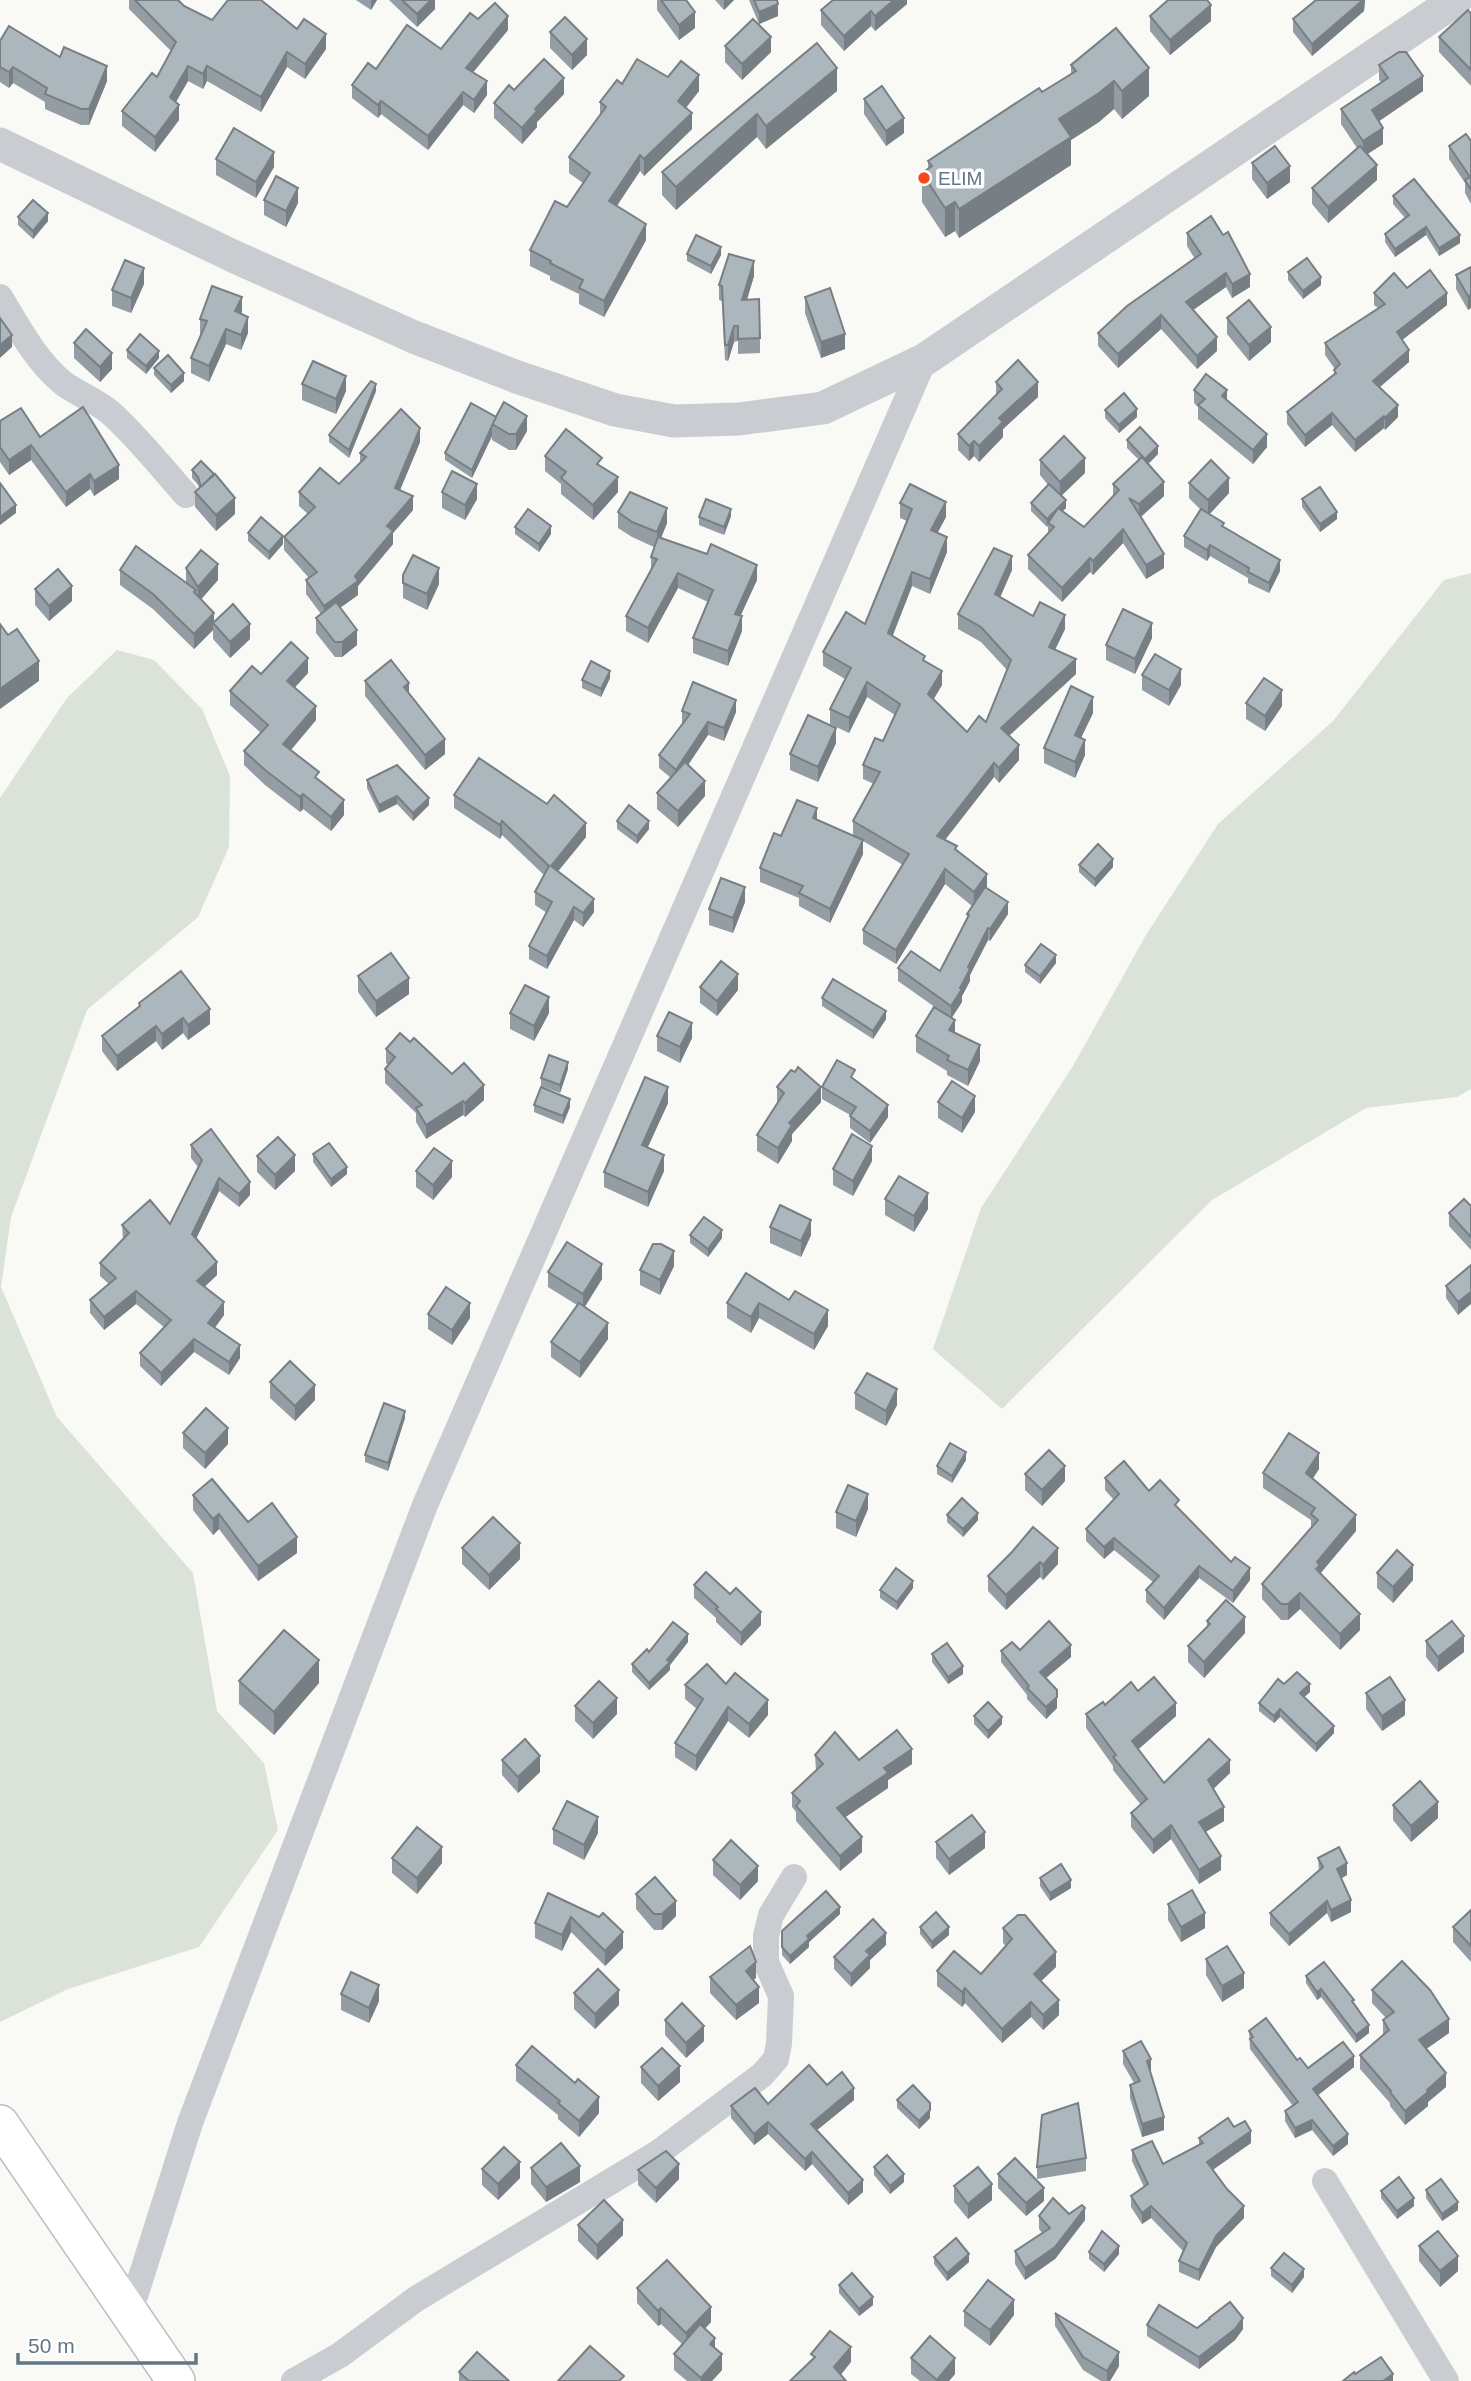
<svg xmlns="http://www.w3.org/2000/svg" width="1471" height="2381" viewBox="0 0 1471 2381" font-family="Arial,sans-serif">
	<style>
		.green { fill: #dbe2d7 }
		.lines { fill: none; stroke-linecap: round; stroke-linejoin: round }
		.secondary-casing { stroke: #b8bfc4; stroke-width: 40 }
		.minor { stroke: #c9cdd1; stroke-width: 26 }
		.tertiary { stroke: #c9cdd1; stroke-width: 33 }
		.secondary { stroke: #fff; stroke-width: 37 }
		.wall { fill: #949da3 }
		.shaded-wall { fill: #787f84 }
		.building { fill: #acb6bd; stroke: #787f84; stroke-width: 2 }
		.poi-dot { fill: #f6481a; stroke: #fff; stroke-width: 2.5 }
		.labels { text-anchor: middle; stroke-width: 7; stroke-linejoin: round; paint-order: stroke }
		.poi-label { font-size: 19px; fill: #617685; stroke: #fff; text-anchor: start }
	</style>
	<rect width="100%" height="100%" fill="#f9f9f6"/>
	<g class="green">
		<path d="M1471 573V1089L1457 1097 1366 1108 1212 1200 1002 1409 933 1349 981 1208 1073 1066 1146 935 1218 824 1333 721 1444 580Z"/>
		<path d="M117 650 154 660 202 709 230 776 229 847 198 917 87 1010 11 1217 1 1287 57 1417 193 1573 217 1711 264 1763 278 1830 199 1947 68 1989 0 2022V798L67 698Z"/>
	</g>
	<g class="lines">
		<defs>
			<path id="secondary" d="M0 2124 176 2381"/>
		</defs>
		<use href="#secondary" class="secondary-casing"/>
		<g class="minor">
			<path d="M0 297C18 327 36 361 63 383 79 395 98 401 113 415 139 439 162 468 186 495"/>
			<path d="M1325 2181 1446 2381"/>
			<path d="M129 2315 190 2123 425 1505 924 360"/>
			<path d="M294 2381 340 2355 416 2299 658 2153 762 2075 776 2059 779 2044 781 1996 766 1962V1936L771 1915 794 1877"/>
		</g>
		<path class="tertiary" d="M0 144 235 257 414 337 517 377 615 410 674 421 739 419 823 408 924 360 1456 0"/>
		<use href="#secondary" class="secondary"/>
	</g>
	<g class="wall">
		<path d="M129 0H178L184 6 212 20 297 29 326 49 305 79 287 67 261 112 207 81 203 89 188 81 176 102 179 120 155 152 122 126V111L157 77 171 51 129 9Z"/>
		<path d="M356 0H377L371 10Z"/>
		<path d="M389 0H435V9L417 27Z"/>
		<path d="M657 0H686L695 28 679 40 657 10Z"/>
		<path d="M715 0H734L724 10Z"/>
		<path d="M749 0H777L778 16 759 24Z"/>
		<path d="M907 0V4L875 31 871 26 844 51 821 25V10Z"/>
		<path d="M1365 0 1364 11 1312 56 1293 32V19Z"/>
		<path d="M1471 14V86L1439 52V37Z"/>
		<path d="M1150 16 1211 21 1170 55 1150 31Z"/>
		<path d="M478 19 508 30 473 72 487 95 474 113 463 105 428 150 381 114 378 118 352 98V85L376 69 441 49Z"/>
		<path d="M1116 28 1149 96 1122 119 1114 109 1099 122 1071 140V165L959 238 955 231 945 237 922 202V173L928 169V161L1042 92 1071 74V65Z"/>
		<path d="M550 32 587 55 572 70 550 48Z"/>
		<path d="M0 41 60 57 107 81 89 125H81L45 109V102L13 83 9 88 0 82Z"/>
		<path d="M817 43 837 91 766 149 757 137 676 210 662 195V172Z"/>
		<path d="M725 46 771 52 742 80 725 62Z"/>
		<path d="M1379 65 1423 91 1379 121 1383 144 1367 154 1377 180 1328 223 1312 204V188L1357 148 1341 124V109L1381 82 1379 80Z"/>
		<path d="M668 77 699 91 686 108 692 129 644 176 640 171 617 206 646 240 604 317 579 304V294L550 280V276L530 266V250L567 207 583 183 569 173V157L600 115V102L622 84Z"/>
		<path d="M514 90 564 94 537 122V127L522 144 494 118V103Z"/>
		<path d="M864 99 904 133 886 146 864 114Z"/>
		<path d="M1471 141V204L1465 193V183L1449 159V146Z"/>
		<path d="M216 159 274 167 256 198 216 175Z"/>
		<path d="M1252 163 1290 182 1267 199 1252 179Z"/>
		<path d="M1393 196 1460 243 1439 256 1426 235 1395 257 1385 242V234L1405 218 1393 204Z"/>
		<path d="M264 200 298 203 286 227 264 215Z"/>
		<path d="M18 217 48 221 33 239 18 225Z"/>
		<path d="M1187 233 1250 287 1232 298 1226 287 1193 310 1217 351 1197 369 1161 329 1118 368 1098 346V333L1195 259 1187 246Z"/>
		<path d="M687 254 721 255 711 274 687 261Z"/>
		<path d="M1471 267 1468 310 1456 289V275Z"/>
		<path d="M1288 272 1321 285 1303 299 1288 280Z"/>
		<path d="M754 276 747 300 760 338V353L738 354V341L734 342 728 361 725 360 722 301 719 300V285Z"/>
		<path d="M144 284 131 313 112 306V290Z"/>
		<path d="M1407 288 1447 305 1402 340 1409 362 1379 387 1398 417 1385 430 1384 428 1355 452 1332 425 1305 447 1287 424V412L1334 374V370L1335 369 1325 355V343L1378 308 1374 305V293Z"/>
		<path d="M805 297 845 349 821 358 805 313Z"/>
		<path d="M242 312 241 314 248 333 241 350 226 344 209 382 191 373V358L201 335 200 334V319Z"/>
		<path d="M1227 318 1271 342 1249 361 1227 334Z"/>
		<path d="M74 343 112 369 100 382 74 358Z"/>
		<path d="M127 350 159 358 146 374 127 358Z"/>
		<path d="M154 368 184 381 171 393 154 375Z"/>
		<path d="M996 382 1038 397 1003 429V437L979 462 974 456 969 461 958 450V434L996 396Z"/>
		<path d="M302 384 346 391 336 414 302 400Z"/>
		<path d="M1194 390 1267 447 1253 464 1198 419V407L1194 403Z"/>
		<path d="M376 391 349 458 329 442V435Z"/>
		<path d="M1105 410 1137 417 1119 433 1105 418Z"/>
		<path d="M496 417 527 431 516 450H509L492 440V436L472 478 445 460V453Z"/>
		<path d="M0 421 40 437 119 479 94 496 90 489 66 507 31 460 9 475 0 462Z"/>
		<path d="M1127 440 1158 454 1148 464 1164 496 1141 517 1164 568 1146 579 1123 543 1093 575 1090 572 1062 602 1028 569V555L1048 533V526L1047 527 1031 511V503L1048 485 1040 475V460L1085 473 1061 496 1066 508 1062 511 1084 527 1113 497V484L1139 460 1127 448Z"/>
		<path d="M420 442 400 490 413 510 393 533V544L358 586V595L340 608 357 645 342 657H335L316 633V618L321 614 306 594V580L309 578 284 550V537L308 514 299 506V492L339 484 360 463V453Z"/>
		<path d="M545 456 602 467 618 492 593 520 561 494V484L545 471Z"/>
		<path d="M192 470 235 514 216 531 195 507V492L199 488 198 485 192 478Z"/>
		<path d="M1189 483 1229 493 1209 514 1224 528 1280 571 1269 593 1248 583V578L1210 556 1207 561 1184 547V536L1200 509 1189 498Z"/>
		<path d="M442 492 477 499 465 520 442 508Z"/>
		<path d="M1302 499 1337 519 1320 532 1302 507Z"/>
		<path d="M900 503 946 517 937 533 947 552 930 594 912 586 892 636 925 662 942 685 933 699 967 732 986 722 1007 670 981 642 958 629V614L1012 570 1000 597 1033 616 1065 629 1055 650 1076 674 1009 736 1019 760 999 783 994 777 945 840 957 851 1008 914 990 941 988 940 970 975V981L962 996V1002L952 1018 955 1033 980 1061 968 1086 947 1075V1071L916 1052V1036L946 1015 898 981V968L940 971 967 918V914L972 906 945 884 896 964 863 944V930L903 865 863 841V854L830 923 799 906V898L760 882V868L781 836H853V821L874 784 863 779V765L883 741 895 715 867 697 849 733 830 724V709L845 679 823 666V652L865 624 907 521 900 518Z"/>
		<path d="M618 512 667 523 661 538 757 580 740 616 742 631 728 666 693 653V638L708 602 678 588 648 643 626 631V616L651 571V557L654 547 632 537 618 528Z"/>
		<path d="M731 516 724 535 699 525V517Z"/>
		<path d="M515 527 551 534 539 552 515 534Z"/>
		<path d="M248 533 283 544 269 560 248 541Z"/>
		<path d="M186 568 218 580 201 599 214 622 250 639 230 658 213 639V630L194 649 153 609 120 585V570L186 583Z"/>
		<path d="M403 575 439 584 427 610 403 598Z"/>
		<path d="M35 589 72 601 49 621 35 605Z"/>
		<path d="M1152 638 1135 674 1106 660V645Z"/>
		<path d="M308 673 295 687 316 720 291 750 319 781 344 815 331 831 303 809 300 812 265 785 244 765V751L261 733 230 705V691L261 674Z"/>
		<path d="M1142 675 1181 685 1169 706 1142 690Z"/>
		<path d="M610 678 601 697 582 688V680Z"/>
		<path d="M365 681 409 694 445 754 425 770 365 696Z"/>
		<path d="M1246 703 1282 706 1265 731 1246 719Z"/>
		<path d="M682 711 736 712 724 741 708 735 688 765 705 796 678 827 657 809V793L671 778 659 768V755L682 724Z"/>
		<path d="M1093 713 1081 738 1085 755 1075 778 1044 763V748Z"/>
		<path d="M836 743 818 782 790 770V754Z"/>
		<path d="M367 780 429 805 413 821 397 804 379 813 367 788Z"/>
		<path d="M454 795 586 837 558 871 594 912 583 927 574 920 547 969 529 959V946L547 913 535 905V892L544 875 502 835 500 839 454 808Z"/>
		<path d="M617 821 649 829 637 844 617 829Z"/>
		<path d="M1079 865 1113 867 1095 887 1079 872Z"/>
		<path d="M745 902 733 933 709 925V909Z"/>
		<path d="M1056 963 1040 984 1025 972V965Z"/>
		<path d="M358 976 409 994 376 1017 358 992Z"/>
		<path d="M700 987 738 990 717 1016 700 1003Z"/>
		<path d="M822 998 886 1019 873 1039 822 1006Z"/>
		<path d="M139 1003 210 1024 188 1040 183 1033 162 1050 156 1041 117 1071 102 1051V1036L139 1007Z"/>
		<path d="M510 1013H549L534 1041 510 1029Z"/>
		<path d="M657 1036 692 1038 680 1063 657 1051Z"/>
		<path d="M410 1042 484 1100 465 1117 463 1115 426 1139 416 1122V1113L385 1083V1069L388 1065 386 1063V1049Z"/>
		<path d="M568 1069 560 1093 541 1086V1078Z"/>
		<path d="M795 1072 821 1102 792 1134V1141L778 1164 757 1151V1135L777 1103V1087Z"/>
		<path d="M855 1080 888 1117 870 1143 850 1128V1115L822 1099V1087Z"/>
		<path d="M938 1102 975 1112 962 1133 938 1118Z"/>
		<path d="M668 1103 647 1148 664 1171 648 1207 604 1187V1172Z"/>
		<path d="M534 1105 570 1107 563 1124 534 1112Z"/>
		<path d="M191 1145 250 1195 239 1207 219 1191 196 1239 217 1275 204 1287 224 1315 215 1328 240 1358 229 1375 194 1352 161 1386 140 1366V1353L165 1328 136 1304 104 1330 90 1313V1300L109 1284 100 1276V1263L123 1239 122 1225 170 1224 198 1167 191 1158Z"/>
		<path d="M313 1154 347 1174 331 1187 313 1162Z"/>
		<path d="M257 1156 295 1171 275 1190 257 1172Z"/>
		<path d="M872 1161 853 1196 833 1185V1169Z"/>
		<path d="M416 1171 452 1177 433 1200 416 1187Z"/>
		<path d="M885 1199 928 1209 914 1232 885 1215Z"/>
		<path d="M1471 1206V1250L1449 1226V1213Z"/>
		<path d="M770 1227 811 1235 801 1257 770 1243Z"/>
		<path d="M690 1235 722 1238 708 1257 690 1243Z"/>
		<path d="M1471 1265 1458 1315 1446 1298V1286Z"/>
		<path d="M674 1266 660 1295 640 1285V1270Z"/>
		<path d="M548 1272 602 1279 585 1307 608 1339 580 1378 551 1357V1342L577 1305 548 1287Z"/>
		<path d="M746 1273 828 1326 814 1350 759 1318 751 1333 727 1318V1303Z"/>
		<path d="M428 1314 470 1318 452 1345 428 1329Z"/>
		<path d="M270 1382 315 1400 295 1421 270 1398Z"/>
		<path d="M855 1393 897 1405 886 1426 855 1409Z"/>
		<path d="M405 1418 388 1471 365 1462V1455Z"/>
		<path d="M183 1433 228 1444 205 1469 183 1448Z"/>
		<path d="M966 1460 952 1483 937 1474V1466Z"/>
		<path d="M1319 1469 1312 1479 1356 1531 1320 1573 1360 1630 1340 1650 1300 1609 1288 1620H1281L1262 1599V1584L1311 1528V1520L1263 1488V1473Z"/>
		<path d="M1025 1474 1065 1481 1042 1506 1025 1490Z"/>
		<path d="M1105 1478 1149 1491 1179 1509 1250 1580 1233 1603 1199 1578 1164 1620 1146 1602V1590L1153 1582 1114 1550 1104 1559 1086 1541V1529L1114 1500 1105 1490Z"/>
		<path d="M193 1495 248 1522 297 1553 258 1581 219 1529 213 1535 193 1510Z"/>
		<path d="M868 1509 856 1537 836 1528V1512Z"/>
		<path d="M947 1515 978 1520 963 1537 947 1522Z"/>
		<path d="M462 1548 520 1559 489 1590 462 1564Z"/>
		<path d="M1058 1548V1564L1043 1580 1040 1577 1006 1610 988 1591V1576Z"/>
		<path d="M1377 1573 1413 1580 1393 1603 1377 1588Z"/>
		<path d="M694 1585 761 1625 741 1646 716 1622V1618L694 1598Z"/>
		<path d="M913 1588 897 1610 880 1598V1590Z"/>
		<path d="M1207 1621 1245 1633 1204 1678 1188 1662V1646L1207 1627Z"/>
		<path d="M1426 1641 1464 1652 1438 1672 1426 1657Z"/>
		<path d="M688 1642 670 1665V1670L649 1690 632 1672V1664L649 1652Z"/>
		<path d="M1020 1650 1071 1657 1046 1678 1057 1708 1046 1719 1027 1699V1695L1001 1662V1651Z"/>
		<path d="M932 1654 963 1674 948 1684 932 1662Z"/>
		<path d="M239 1681 319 1683 274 1735 239 1704Z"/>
		<path d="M726 1684 768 1715 749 1738 728 1721 696 1771 675 1757V1743L697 1709 685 1699V1685Z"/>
		<path d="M1284 1684 1310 1692 1304 1697 1334 1733 1316 1752 1280 1717 1274 1723 1259 1711V1703Z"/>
		<path d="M1138 1691 1176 1716 1138 1749 1164 1783 1230 1773 1213 1789 1224 1821 1205 1832 1221 1870 1199 1884 1171 1839 1153 1854 1131 1827V1813L1141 1805 1113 1770V1766L1086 1728V1714Z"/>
		<path d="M1366 1693 1405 1715 1382 1731 1366 1709Z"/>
		<path d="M575 1706 617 1714 593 1739 575 1721Z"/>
		<path d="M974 1716 1002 1724 988 1739 974 1724Z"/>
		<path d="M815 1755 912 1764 888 1780V1788L845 1817 862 1852 840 1871 796 1821V1812L792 1807V1793L816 1771Z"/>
		<path d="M502 1760 540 1772 518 1793 502 1775Z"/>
		<path d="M1393 1805 1438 1818 1411 1842 1393 1820Z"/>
		<path d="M553 1829 598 1833 584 1860 553 1844Z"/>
		<path d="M936 1842 985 1848 949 1875 936 1858Z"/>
		<path d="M392 1858 442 1863 417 1894 392 1873Z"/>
		<path d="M1318 1858 1347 1875 1341 1878 1351 1912 1331 1922 1327 1913 1289 1946 1270 1925V1913L1319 1871Z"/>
		<path d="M713 1860 758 1881 740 1900 713 1875Z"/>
		<path d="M1040 1878 1071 1888 1050 1901 1040 1886Z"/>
		<path d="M548 1893 623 1948 605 1966 571 1932 562 1951 535 1938V1923Z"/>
		<path d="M636 1894 676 1916 662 1930H654L636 1909Z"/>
		<path d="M1168 1904 1205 1928 1181 1942 1168 1920Z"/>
		<path d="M1471 1910V1962L1453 1942V1927Z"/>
		<path d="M840 1914 809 1942V1947L790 1964 782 1955V1931Z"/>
		<path d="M920 1927 949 1935 932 1949 920 1934Z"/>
		<path d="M1003 1928 1056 1967 1041 1981 1059 2015 1043 2030 1031 2017 1002 2043 965 2003 962 2007 937 1986V1971L981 1974 1006 1946 1003 1943Z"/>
		<path d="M886 1945 870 1960V1968L851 1987 834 1969V1957Z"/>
		<path d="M1206 1959 1244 1988 1222 2002 1206 1975Z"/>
		<path d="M1306 1976 1354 2004 1369 2033 1356 2043 1321 1997 1317 2000 1306 1983Z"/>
		<path d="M710 1977 756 1978 753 1980 759 2003 736 2020 710 1993Z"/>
		<path d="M1372 1990 1449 2033 1426 2049 1446 2087 1428 2102V2106L1405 2125 1390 2106V2103L1360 2069V2055L1383 2035V2020L1386 2018 1372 2003Z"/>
		<path d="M574 1993 619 2005 595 2029 574 2009Z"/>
		<path d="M341 1994 379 2001 369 2023 341 2010Z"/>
		<path d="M665 2020 704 2041 686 2058 665 2035Z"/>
		<path d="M1249 2031 1297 2060 1308 2068 1354 2067 1318 2095 1348 2144 1333 2156 1312 2130 1295 2138 1285 2121V2111L1293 2106 1250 2049Z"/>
		<path d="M1123 2051 1150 2072 1164 2130 1142 2137 1130 2098V2085L1134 2083 1123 2064Z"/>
		<path d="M516 2065 599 2113 579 2137 558 2119V2115L516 2081Z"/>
		<path d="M641 2067 680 2082 658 2101 641 2083Z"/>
		<path d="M827 2085 854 2100 817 2130 863 2192 848 2205 812 2164 805 2171 768 2134 754 2145 731 2118V2106L768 2104Z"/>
		<path d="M897 2100 930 2118 919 2129 897 2108Z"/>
		<path d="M1234 2127 1251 2143 1212 2170 1244 2218 1216 2247 1199 2281 1179 2272V2261L1183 2251 1151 2218 1142 2224 1131 2207V2196L1144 2187 1132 2161V2150L1163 2164 1199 2145V2138Z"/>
		<path d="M1086 2158V2171L1037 2179V2167Z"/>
		<path d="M874 2167 904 2182 890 2194 874 2175Z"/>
		<path d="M531 2168 580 2182 546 2202 531 2184Z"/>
		<path d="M482 2169 520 2178 498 2200 482 2185Z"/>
		<path d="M638 2170 679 2179 656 2203 638 2185Z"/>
		<path d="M998 2174 1044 2201 1026 2216 998 2188Z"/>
		<path d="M954 2186 992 2200 968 2219 954 2202Z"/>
		<path d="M1426 2190 1458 2210 1442 2221 1426 2198Z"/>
		<path d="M1381 2191 1414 2206 1397 2219 1381 2198Z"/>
		<path d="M1069 2214 1085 2220 1055 2259 1025 2280 1015 2264V2251L1042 2233 1039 2229V2216Z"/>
		<path d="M578 2225 623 2235 597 2260 578 2241Z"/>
		<path d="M1419 2246 1458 2271 1440 2287 1419 2261Z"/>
		<path d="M1089 2252 1119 2254 1104 2272 1089 2259Z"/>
		<path d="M934 2257 969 2262 947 2281 934 2264Z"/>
		<path d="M1271 2268 1304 2277 1292 2293 1271 2276Z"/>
		<path d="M839 2285 873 2305 859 2316 839 2293Z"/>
		<path d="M637 2288 711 2322 705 2329 715 2348 722 2370 712 2381H687L674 2370V2354L682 2344 661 2324 658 2326 637 2303Z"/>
		<path d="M964 2311 1014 2315 990 2346 964 2326Z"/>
		<path d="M1055 2313 1119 2366 1110 2381H1101L1083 2370 1055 2326Z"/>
		<path d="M1147 2325 1197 2328 1243 2329 1235 2340 1199 2369 1147 2336Z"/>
		<path d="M911 2358 955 2374 949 2381H920L911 2374Z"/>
		<path d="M459 2372 509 2381H459Z"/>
	</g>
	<g class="shaded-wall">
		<path d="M371 0H377L371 10Z"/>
		<path d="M431 0H435V9L417 27V14Z"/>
		<path d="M724 0H734L724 10Z"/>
		<path d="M894 0H907V4L875 31V16Z"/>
		<path d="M1363 0H1365L1364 11 1312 56V44Z"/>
		<path d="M778 4V16L759 24V12Z"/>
		<path d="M1211 5V21L1170 55V40Z"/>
		<path d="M871 11V26L844 51V36Z"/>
		<path d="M695 12V28L679 40V25Z"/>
		<path d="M508 16V30L466 81V68Z"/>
		<path d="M326 34V49L305 79V64Z"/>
		<path d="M771 37V52L742 80V64Z"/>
		<path d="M587 39V55L572 70V55Z"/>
		<path d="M287 52V67L261 112V97Z"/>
		<path d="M107 66V81L89 125V109Z"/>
		<path d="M188 66V81L170 112V97Z"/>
		<path d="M207 66V81L203 89V74Z"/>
		<path d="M13 67V83L9 88V72Z"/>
		<path d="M837 68V91L766 149V126Z"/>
		<path d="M1149 68V96L1122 119V91Z"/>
		<path d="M699 75V91L678 117V101Z"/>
		<path d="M1423 76V91L1372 126V110Z"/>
		<path d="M564 78V94L537 122V127L522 144V128L535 109Z"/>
		<path d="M487 81V95L474 113V100Z"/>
		<path d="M1114 81V109L1099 122 1071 140V165L959 238V209L1059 119Z"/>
		<path d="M463 92V105L428 150V136Z"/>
		<path d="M381 101V114L378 118V105Z"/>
		<path d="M179 105V120L155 152V137Z"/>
		<path d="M692 113V129L644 176V159Z"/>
		<path d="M757 114V137L676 210V187Z"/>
		<path d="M904 118V133L886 146V131Z"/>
		<path d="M1383 128V144L1363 157V141Z"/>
		<path d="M274 152V167L256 198V182Z"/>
		<path d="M640 155V171L609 217V201Z"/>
		<path d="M1377 165V180L1328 223V207Z"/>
		<path d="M1290 166V182L1267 199V183Z"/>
		<path d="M298 188V203L286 227V211Z"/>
		<path d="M955 202V231L945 237V208Z"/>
		<path d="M48 213V221L33 239V231Z"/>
		<path d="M646 224V240L604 317V301Z"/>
		<path d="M1426 227V235L1395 257V249Z"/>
		<path d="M1460 235V243L1439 256V248Z"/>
		<path d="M721 247V255L711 274V266Z"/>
		<path d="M754 261V276L742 315V300Z"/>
		<path d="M144 268V284L131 313V298Z"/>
		<path d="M1226 273V287L1186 315V302Z"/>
		<path d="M1250 274V287L1232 298V284Z"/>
		<path d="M1321 277V285L1303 299V291Z"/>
		<path d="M1447 293V305L1397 344V332Z"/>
		<path d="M1471 295V308L1468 310V296Z"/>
		<path d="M242 297V312L235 326V311Z"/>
		<path d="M1161 315V329L1118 368V354Z"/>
		<path d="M248 317V333L241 350V335Z"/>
		<path d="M734 326V342L728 361V345Z"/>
		<path d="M1271 327V342L1249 361V345Z"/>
		<path d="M226 329V344L209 382V366Z"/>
		<path d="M845 334V349L821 358V342Z"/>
		<path d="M12 335V347L0 358V345Z"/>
		<path d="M1217 337V351L1197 369V356Z"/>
		<path d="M1409 350V362L1373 393V381Z"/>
		<path d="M159 351V358L146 374V366Z"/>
		<path d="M112 353V369L100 382V367Z"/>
		<path d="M184 373V381L171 393V385Z"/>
		<path d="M346 376V391L336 414V399Z"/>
		<path d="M1038 382V397L1003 429V437L979 462V446L999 418Z"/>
		<path d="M376 384V391L349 458V450Z"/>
		<path d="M1227 390V403L1222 396Z"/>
		<path d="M1398 405V417L1385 430V418Z"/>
		<path d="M1137 409V417L1119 433V425Z"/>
		<path d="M1332 413V425L1305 447V435Z"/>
		<path d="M527 416V431L516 450V434Z"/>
		<path d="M1384 416V428L1355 452V440Z"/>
		<path d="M420 428V442L395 502V488Z"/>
		<path d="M492 428V436L472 478V470Z"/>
		<path d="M1267 434V447L1253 464V450Z"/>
		<path d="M974 441V456L969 461V446Z"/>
		<path d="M31 445V460L9 475V460Z"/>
		<path d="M1158 446V454L1145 467V459Z"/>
		<path d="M1085 458V473L1060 497V482Z"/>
		<path d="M119 465V479L94 496V481Z"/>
		<path d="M90 474V489L66 507V492Z"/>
		<path d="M618 477V492L593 520V505Z"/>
		<path d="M1229 478V493L1208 516V500Z"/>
		<path d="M1164 482V496L1139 518V504Z"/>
		<path d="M477 484V499L465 520V505Z"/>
		<path d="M413 496V510L393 533V544L358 586V595L324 619V606L355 576 387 526Z"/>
		<path d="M235 498V514L216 531V515Z"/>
		<path d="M1066 500V508L1050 524 1048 523 1047 527V519Z"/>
		<path d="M946 502V517L931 545V530Z"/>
		<path d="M16 505V513L0 525V517Z"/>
		<path d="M667 508V523L657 548V532Z"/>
		<path d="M731 509V516L724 535V527Z"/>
		<path d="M1337 512V519L1320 532V524Z"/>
		<path d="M551 526V534L539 552V544Z"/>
		<path d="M1123 529V543L1093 575V561Z"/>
		<path d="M283 536V544L269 560V552Z"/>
		<path d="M947 537V552L930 594V579Z"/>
		<path d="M1210 545V556L1207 561V550Z"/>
		<path d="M1164 554V568L1146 579V565Z"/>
		<path d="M1012 556V570L995 609V594Z"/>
		<path d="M1090 558V572L1062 602V588Z"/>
		<path d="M1280 560V571L1269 593V583Z"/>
		<path d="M218 564V580L198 603V587Z"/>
		<path d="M757 565V580L735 628V614Z"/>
		<path d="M439 568V584L427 610V594Z"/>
		<path d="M912 572V586L888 648V633Z"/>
		<path d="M678 573V588L648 643V628Z"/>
		<path d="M72 586V601L49 621V606Z"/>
		<path d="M214 613V625L213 623V630L194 649V634Z"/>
		<path d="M1065 615V629L1049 662V647Z"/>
		<path d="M742 616V631L728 666V651Z"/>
		<path d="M1152 623V638L1135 674V659Z"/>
		<path d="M250 624V639L230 658V642Z"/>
		<path d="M357 630V645L342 657V642Z"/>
		<path d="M308 658V673L287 696V681Z"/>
		<path d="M1076 659V674L1001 743V728Z"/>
		<path d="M39 661V681L0 709V689Z"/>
		<path d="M1181 669V685L1169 706V690Z"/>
		<path d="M610 671V678L601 697V689Z"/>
		<path d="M942 671V685L928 709V694Z"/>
		<path d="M867 682V697L849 733V718Z"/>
		<path d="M409 683V698L404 687Z"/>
		<path d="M1282 690V706L1265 731V716Z"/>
		<path d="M1093 697V713L1075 750V735Z"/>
		<path d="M736 700V712L724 741V728Z"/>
		<path d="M316 706V720L283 759V744Z"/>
		<path d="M708 722V735L676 783V770Z"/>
		<path d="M836 728V743L818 782V767Z"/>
		<path d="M445 739V754L425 770V755Z"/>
		<path d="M1085 740V755L1075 778V762Z"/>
		<path d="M1019 745V760L999 783V768Z"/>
		<path d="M994 763V777L937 850V836Z"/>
		<path d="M705 781V796L678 827V811Z"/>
		<path d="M303 794V809L300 812V797Z"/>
		<path d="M397 796V804L379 813V805Z"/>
		<path d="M429 798V805L413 821V813Z"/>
		<path d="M344 800V815L331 831V817Z"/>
		<path d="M817 808V821L813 818Z"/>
		<path d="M502 821V835L500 839V825Z"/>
		<path d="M649 821V829L637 844V836Z"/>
		<path d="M586 823V837L551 880V866Z"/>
		<path d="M863 840V854L830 923V909Z"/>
		<path d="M1113 859V867L1095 887V879Z"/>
		<path d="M945 869V884L896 964V950Z"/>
		<path d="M987 874V889L974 907V892Z"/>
		<path d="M745 887V902L733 933V918Z"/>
		<path d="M594 899V912L583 927V913Z"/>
		<path d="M1008 902V914L990 941V929Z"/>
		<path d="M574 907V920L547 969V956Z"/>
		<path d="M988 928V940L970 975V981L962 996V1002L951 1018V1006L968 967Z"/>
		<path d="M1056 955V963L1040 984V976Z"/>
		<path d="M738 974V990L717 1016V1001Z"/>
		<path d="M409 978V994L376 1017V1001Z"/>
		<path d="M549 997V1013L534 1041V1026Z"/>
		<path d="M210 1009V1024L188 1040V1025Z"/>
		<path d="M886 1011V1019L873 1039V1031Z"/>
		<path d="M183 1018V1033L162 1050V1034Z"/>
		<path d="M955 1020V1035L949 1030Z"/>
		<path d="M692 1023V1038L680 1063V1047Z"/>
		<path d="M156 1026V1041L117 1071V1056Z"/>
		<path d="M980 1045V1061L968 1086V1070Z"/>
		<path d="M568 1062V1069L560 1093V1085Z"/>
		<path d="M484 1085V1100L465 1117V1103Z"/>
		<path d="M668 1087V1103L642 1160V1145Z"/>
		<path d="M821 1087V1102L792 1134V1141L778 1164V1148L789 1123Z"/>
		<path d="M975 1096V1112L962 1133V1118Z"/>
		<path d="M570 1099V1107L563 1124V1116Z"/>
		<path d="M463 1101V1115L426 1139V1125Z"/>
		<path d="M888 1105V1117L870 1143V1131Z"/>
		<path d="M872 1146V1161L853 1196V1181Z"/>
		<path d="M295 1155V1171L275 1190V1175Z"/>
		<path d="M664 1155V1171L648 1207V1192Z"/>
		<path d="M452 1161V1177L433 1200V1185Z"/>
		<path d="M347 1167V1174L331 1187V1179Z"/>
		<path d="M219 1178V1191L192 1247V1234Z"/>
		<path d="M250 1182V1195L239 1207V1194Z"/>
		<path d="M928 1193V1209L914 1232V1216Z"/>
		<path d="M811 1220V1235L801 1257V1241Z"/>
		<path d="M722 1230V1238L708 1257V1249Z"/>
		<path d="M674 1251V1266L660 1295V1280Z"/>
		<path d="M217 1262V1275L197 1294V1281Z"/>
		<path d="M602 1264V1279L583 1309V1294Z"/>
		<path d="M136 1291V1304L104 1330V1317Z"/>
		<path d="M1471 1292V1304L1458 1315V1302Z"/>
		<path d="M224 1302V1315L208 1336V1323Z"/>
		<path d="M470 1303V1318L452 1345V1330Z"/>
		<path d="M759 1303V1318L751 1333V1317Z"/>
		<path d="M828 1310V1326L814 1350V1334Z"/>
		<path d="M608 1323V1339L580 1378V1362Z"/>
		<path d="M194 1339V1352L161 1386V1373Z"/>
		<path d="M240 1345V1358L229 1375V1362Z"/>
		<path d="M315 1385V1400L295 1421V1406Z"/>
		<path d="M897 1389V1405L886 1426V1411Z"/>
		<path d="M405 1411V1418L388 1471V1463Z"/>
		<path d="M228 1428V1444L205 1469V1453Z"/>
		<path d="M966 1452V1460L952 1483V1476Z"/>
		<path d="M1319 1453V1469L1306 1489V1473Z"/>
		<path d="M1065 1466V1481L1042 1506V1490Z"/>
		<path d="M868 1494V1509L856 1537V1521Z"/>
		<path d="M978 1513V1520L963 1537V1529Z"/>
		<path d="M219 1514V1529L213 1535V1519Z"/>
		<path d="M1356 1515V1531L1320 1574 1316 1584 1317 1562Z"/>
		<path d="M297 1537V1553L258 1581V1566Z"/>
		<path d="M1114 1538V1550L1104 1559V1547Z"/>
		<path d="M520 1543V1559L489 1590V1575Z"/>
		<path d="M1058 1548V1564L1043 1580V1565Z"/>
		<path d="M1040 1562V1577L1006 1610V1595Z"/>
		<path d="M1413 1565V1580L1393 1603V1587Z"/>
		<path d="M1199 1566V1578L1164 1620V1608Z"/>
		<path d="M1250 1568V1580L1233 1603V1591Z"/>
		<path d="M913 1581V1588L897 1610V1602Z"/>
		<path d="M1300 1593V1609L1288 1620V1604Z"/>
		<path d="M761 1612V1625L741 1646V1633Z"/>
		<path d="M1360 1614V1630L1340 1650V1634Z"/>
		<path d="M1245 1617V1633L1204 1678V1662Z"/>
		<path d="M688 1634V1642L670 1665V1670L649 1690V1683Z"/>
		<path d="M1464 1636V1652L1438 1672V1657Z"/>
		<path d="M1071 1645V1657L1040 1683V1672Z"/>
		<path d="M319 1660V1683L274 1735V1712Z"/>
		<path d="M963 1666V1674L948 1684V1677Z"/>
		<path d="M1310 1684V1692L1300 1701V1693Z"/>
		<path d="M1057 1697V1708L1046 1719V1707Z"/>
		<path d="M617 1698V1714L593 1739V1723Z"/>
		<path d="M768 1700V1715L749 1738V1724Z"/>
		<path d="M1405 1700V1715L1382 1731V1716Z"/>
		<path d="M1176 1703V1716L1132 1755V1741Z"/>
		<path d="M728 1707V1721L696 1771V1756Z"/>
		<path d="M1280 1709V1717L1274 1723V1716Z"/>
		<path d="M1002 1717V1724L988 1739V1731Z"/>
		<path d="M1334 1726V1733L1316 1752V1744Z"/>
		<path d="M912 1749V1764L888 1780V1788L837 1823V1808L884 1768Z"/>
		<path d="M540 1756V1772L518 1793V1777Z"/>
		<path d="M1230 1760V1773L1208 1794V1780Z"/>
		<path d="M1438 1802V1818L1411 1842V1826Z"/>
		<path d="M1224 1807V1821L1199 1836V1822Z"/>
		<path d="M598 1817V1833L584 1860V1845Z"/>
		<path d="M1171 1825V1839L1153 1854V1840Z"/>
		<path d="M985 1832V1848L949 1875V1859Z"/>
		<path d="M862 1837V1852L840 1871V1856Z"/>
		<path d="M442 1847V1863L417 1894V1878Z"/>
		<path d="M1221 1856V1870L1199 1884V1870Z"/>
		<path d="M1347 1863V1875L1337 1881V1869Z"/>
		<path d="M758 1866V1881L740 1900V1885Z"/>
		<path d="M1071 1880V1888L1050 1901V1893Z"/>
		<path d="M1351 1900V1912L1331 1922V1910Z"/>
		<path d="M676 1901V1916L662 1930V1914Z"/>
		<path d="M1327 1901V1913L1289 1946V1934Z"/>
		<path d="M840 1907V1914L809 1942V1947L790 1964V1956L807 1936Z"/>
		<path d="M1205 1913V1928L1181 1942V1927Z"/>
		<path d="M571 1917V1932L562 1951V1935Z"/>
		<path d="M949 1927V1935L932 1949V1942Z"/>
		<path d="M623 1932V1948L605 1966V1951Z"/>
		<path d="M886 1933V1945L870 1960V1968L851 1987V1974L866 1951Z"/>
		<path d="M1056 1952V1967L1034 1988V1974Z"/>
		<path d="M756 1962V1978L746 1986V1971Z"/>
		<path d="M1244 1973V1988L1222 2002V1986Z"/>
		<path d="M379 1985V2001L369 2023V2008Z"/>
		<path d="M759 1987V2003L736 2020V2005Z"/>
		<path d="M965 1988V2003L962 2007V1992Z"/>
		<path d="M1321 1989V1997L1317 2000V1992Z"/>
		<path d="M619 1990V2005L595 2029V2014Z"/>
		<path d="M1059 2000V2015L1043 2030V2015Z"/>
		<path d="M1031 2002V2017L1002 2043V2029Z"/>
		<path d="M1449 2019V2033L1419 2054V2040Z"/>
		<path d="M1369 2025V2033L1356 2043V2035Z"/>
		<path d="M704 2026V2041L686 2058V2043Z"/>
		<path d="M1354 2056V2067L1313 2099V2089Z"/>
		<path d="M1151 2059V2072L1147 2061Z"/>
		<path d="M680 2066V2082L658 2101V2086Z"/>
		<path d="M1446 2073V2087L1428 2102V2106L1405 2125V2111Z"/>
		<path d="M854 2088V2100L811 2135V2124Z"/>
		<path d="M599 2097V2113L579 2137V2121Z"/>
		<path d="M930 2110V2118L919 2129V2121Z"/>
		<path d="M1164 2117V2130L1142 2137V2124Z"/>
		<path d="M1312 2120V2130L1295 2138V2128Z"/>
		<path d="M768 2122V2134L754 2145V2134Z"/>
		<path d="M1251 2131V2143L1207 2174V2162Z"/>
		<path d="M1348 2134V2144L1333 2156V2146Z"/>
		<path d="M812 2152V2164L805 2171V2159Z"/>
		<path d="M520 2162V2178L498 2200V2184Z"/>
		<path d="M679 2164V2179L656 2203V2188Z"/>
		<path d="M580 2166V2182L546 2202V2187Z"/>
		<path d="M904 2174V2182L890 2194V2186Z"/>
		<path d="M863 2180V2192L848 2205V2193Z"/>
		<path d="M992 2184V2200L968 2219V2204Z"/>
		<path d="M1044 2188V2201L1026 2216V2203Z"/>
		<path d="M1414 2198V2206L1397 2219V2211Z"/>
		<path d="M1458 2202V2210L1442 2221V2214Z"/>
		<path d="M1151 2206V2218L1142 2224V2213Z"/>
		<path d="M1244 2206V2218L1216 2247 1199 2281V2270L1216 2236Z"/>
		<path d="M1085 2208V2220L1055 2259 1025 2280V2268Z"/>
		<path d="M623 2220V2235L597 2260V2245Z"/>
		<path d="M1119 2246V2254L1104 2272V2264Z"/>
		<path d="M969 2254V2262L947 2281V2273Z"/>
		<path d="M1458 2256V2271L1440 2287V2271Z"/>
		<path d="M1304 2269V2277L1292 2293V2285Z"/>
		<path d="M873 2297V2305L859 2316V2309Z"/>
		<path d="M1014 2300V2315L990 2346V2330Z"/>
		<path d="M711 2307V2322L686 2348V2333Z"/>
		<path d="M661 2308V2324L658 2326V2311Z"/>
		<path d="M1243 2318V2329L1235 2340 1199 2369V2357Z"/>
		<path d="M715 2338V2353L710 2344Z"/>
		<path d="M851 2347V2362L836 2381 834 2367Z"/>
		<path d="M1119 2352V2366L1110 2381H1107V2371Z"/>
		<path d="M722 2354V2370L712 2381H701V2378Z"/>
		<path d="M955 2358V2374L949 2381H937Z"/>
		<path d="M1393 2374V2381H1383Z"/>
	</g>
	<g class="building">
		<path d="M135 0H178L184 6 212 20 228 0H261L297 29 304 19 326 34 305 64 287 52 261 97 207 66 203 74 188 66 170 97 179 105 155 137 122 111 152 73 157 77 176 42Z"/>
		<path d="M402 0H431L417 14Z"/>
		<path d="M661 0H686L695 12 679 25Z"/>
		<path d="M754 0H777L778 4 759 12Z"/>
		<path d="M833 0H894L875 16 871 11 844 36 821 10Z"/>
		<path d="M1168 0H1207L1211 5 1170 40 1150 16Z"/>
		<path d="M1316 0H1363L1312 44 1293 19Z"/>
		<path d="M495 3 508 16 466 68 487 81 474 100 463 92 428 136 381 101 378 105 352 85 368 63 376 69 407 25 441 49 470 13 478 19Z"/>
		<path d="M1468 10 1471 14V70L1439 37Z"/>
		<path d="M565 17 587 39 572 55 550 32Z"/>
		<path d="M753 19 771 37 742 64 725 46Z"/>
		<path d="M9 26 60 57 64 47 107 66 89 109H81L45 94 47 88 13 67 9 72 0 67V41Z"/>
		<path d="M1116 28 1149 68 1122 91 1114 81 1099 93 1059 119 1071 137 959 209 955 202 945 208 922 173 932 166 928 161 1039 88 1042 92 1076 71 1071 65Z"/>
		<path d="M817 43 837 68 766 126 757 114 676 187 662 172Z"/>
		<path d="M1399 52H1406L1423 76 1372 110 1383 128 1363 141 1341 109 1388 78 1379 65Z"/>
		<path d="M544 59 564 78 535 109 537 111 522 128 494 103 509 85 514 90Z"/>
		<path d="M637 59 668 77 681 61 699 75 678 101 692 113 644 159 640 155 609 201 646 224 604 301 579 288 583 280 550 263 551 261 530 250 555 201 567 207 590 173 569 157 606 107 600 102 617 80 622 84Z"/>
		<path d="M882 86 904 118 886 131 864 99Z"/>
		<path d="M234 128 274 152 256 182 216 159Z"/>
		<path d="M1466 134 1471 141V190L1465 180 1470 177 1449 146Z"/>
		<path d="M1275 146 1290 166 1267 183 1252 163Z"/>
		<path d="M1360 146 1377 165 1328 207 1312 188Z"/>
		<path d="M276 176 298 188 286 211 264 200Z"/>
		<path d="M1414 179 1460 235 1439 248 1426 227 1395 249 1385 234 1409 215 1393 196Z"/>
		<path d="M33 200 48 213 33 231 18 217Z"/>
		<path d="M1211 216 1223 235 1228 232 1250 274 1232 284 1226 273 1186 302 1217 337 1197 356 1161 315 1118 354 1098 333 1127 306 1201 254 1187 233Z"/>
		<path d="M696 235 721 247 711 266 687 254Z"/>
		<path d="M729 254 754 261 742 300 759 299 760 338 738 339V326H734L728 345H725L722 286 719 285Z"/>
		<path d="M1307 258 1321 277 1303 291 1288 272Z"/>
		<path d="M125 260 144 268 131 298 112 290Z"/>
		<path d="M1471 267V295L1468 296 1456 275Z"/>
		<path d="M1430 270 1447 293 1397 332 1409 350 1373 381 1398 405 1385 418 1384 416 1355 440 1332 413 1305 435 1287 412 1336 373 1334 370 1340 364 1325 343 1385 304 1374 293 1394 273 1407 288Z"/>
		<path d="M212 286 242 297 235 311 248 317 241 335 226 329 209 366 191 358 207 321 200 319Z"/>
		<path d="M830 288 845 334 821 342 805 297Z"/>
		<path d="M1249 300 1271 327 1249 345 1227 318Z"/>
		<path d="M0 318 12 335 0 345Z"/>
		<path d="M86 329 112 353 100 367 74 343Z"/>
		<path d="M140 334 159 351 146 366 127 350Z"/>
		<path d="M168 355 184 373 171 385 154 368Z"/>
		<path d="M1018 360 1038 382 999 418 1003 422 979 446 974 441 969 446 958 434 1002 389 996 382Z"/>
		<path d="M313 361 346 376 336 399 302 384Z"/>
		<path d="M1206 374 1227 390 1222 396 1267 434 1253 450 1198 405 1205 399 1194 390Z"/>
		<path d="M371 381 376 384 349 450 329 435Z"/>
		<path d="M1124 393 1137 409 1119 425 1105 410Z"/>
		<path d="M504 402 527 416 516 434H509L492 424Z"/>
		<path d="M471 403 496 417 472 470 445 453Z"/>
		<path d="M83 407 119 465 94 481 90 474 66 492 31 445 9 460 0 447V421L21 408 40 437Z"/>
		<path d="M401 409 420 428 395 488 413 496 387 526 393 531 355 576 358 581 324 606 306 580 317 572 284 537 315 507 299 492 320 468 339 484 366 457 360 453Z"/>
		<path d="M1140 427 1158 446 1145 459 1127 440Z"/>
		<path d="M566 429 602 458 597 464 618 477 593 505 561 478 566 472 545 456Z"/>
		<path d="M1064 436 1085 458 1060 482 1040 460Z"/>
		<path d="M1142 457 1164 482 1139 504 1129 498 1164 554 1146 565 1123 529 1093 561 1090 558 1062 588 1028 555 1054 527 1048 523 1058 508 1084 527 1119 490 1113 484Z"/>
		<path d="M1211 460 1229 478 1208 500 1189 483Z"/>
		<path d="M201 461 214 474 201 487 198 477 192 470Z"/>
		<path d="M452 471 477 484 465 505 442 492Z"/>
		<path d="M215 474 235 498 216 515 195 492Z"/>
		<path d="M0 483 16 505 0 517Z"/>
		<path d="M910 484 946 502 931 530 947 537 930 579 912 572 888 633 925 656 923 660 942 671 928 694 967 732 979 716 986 722 1011 660 981 627 958 614 994 548 1012 556 995 594 1033 616 1040 602 1065 615 1049 647 1076 659 1001 728 1019 745 999 768 994 763 937 836 957 846 955 849 987 874 974 892 945 869 896 950 863 930 909 854 853 821 880 772 863 765 875 738 883 741 900 704 867 682 849 718 830 709 851 668 823 652 846 612 865 624 912 509 900 503Z"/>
		<path d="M1049 484 1066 500 1047 519 1031 503Z"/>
		<path d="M1320 487 1337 512 1320 524 1302 499Z"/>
		<path d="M630 492 667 508 657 532 632 522 618 512Z"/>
		<path d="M706 499 731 509 724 527 699 517Z"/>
		<path d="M528 509 551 526 539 544 515 527Z"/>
		<path d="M1201 509 1224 523 1222 526 1280 560 1269 583 1248 572 1249 568 1210 545 1207 550 1184 536Z"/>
		<path d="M261 517 283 536 269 552 248 533Z"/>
		<path d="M658 537 707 554 711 544 757 565 735 614 742 616 728 651 693 638 713 590 678 573 648 628 626 616 657 559 651 557Z"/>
		<path d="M136 546 196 590 194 592 214 613 194 634 153 594 120 570Z"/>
		<path d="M201 550 218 564 198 587 186 568Z"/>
		<path d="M413 555 439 568 427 594 403 583V575Z"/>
		<path d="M58 569 72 586 49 606 35 589Z"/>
		<path d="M336 602 357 630 342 642H335L316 618Z"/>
		<path d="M233 604 250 624 230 642 213 623Z"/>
		<path d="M1123 609 1152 623 1135 659 1106 645Z"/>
		<path d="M0 624 8 635 17 629 39 661 0 689Z"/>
		<path d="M291 642 308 658 287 681 316 706 283 744 319 772 315 777 344 800 331 817 303 794 300 797 265 770 244 751 268 725 230 691 252 666 261 674Z"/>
		<path d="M1155 654 1181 669 1169 690 1142 675Z"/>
		<path d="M391 660 409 683 404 687 445 739 425 755 365 681Z"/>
		<path d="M591 661 610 671 601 689 582 680Z"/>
		<path d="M1264 678 1282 690 1265 716 1246 703Z"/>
		<path d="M693 682 736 700 724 728 708 722 676 770 659 755 690 714 682 711Z"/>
		<path d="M1071 686 1093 697 1075 735 1085 740 1075 762 1044 748Z"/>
		<path d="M808 715 836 728 818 767 790 754Z"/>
		<path d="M479 758 547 804 554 795 586 823 551 866 594 899 583 913 574 907 547 956 529 946 552 902 535 892 549 866 502 821 500 825 454 795Z"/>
		<path d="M685 762 705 781 678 811 657 793Z"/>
		<path d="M397 765 429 798 413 813 397 796 379 805 367 780Z"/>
		<path d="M797 800 817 808 813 818 863 840 830 909 799 893 803 886 760 868 774 833 781 836Z"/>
		<path d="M629 805 649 821 637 836 617 821Z"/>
		<path d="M1098 844 1113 859 1095 879 1079 865Z"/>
		<path d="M721 878 745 887 733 918 709 909Z"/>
		<path d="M985 887 1008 902 990 929 988 928 968 967 970 969 960 988 962 989 951 1006 898 968 911 951 940 971 969 915 967 914Z"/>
		<path d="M1041 944 1056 955 1040 976 1025 965Z"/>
		<path d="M391 953 409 978 376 1001 358 976Z"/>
		<path d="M721 961 738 974 717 1001 700 987Z"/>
		<path d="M181 971 210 1009 188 1025 183 1018 162 1034 156 1026 117 1056 102 1036 140 1006 139 1003Z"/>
		<path d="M833 979 886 1011 873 1031 822 998Z"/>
		<path d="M525 985 549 997 534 1026 510 1013Z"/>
		<path d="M934 1007 955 1020 949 1030 980 1045 968 1070 947 1060 949 1056 916 1036Z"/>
		<path d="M669 1012 692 1023 680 1047 657 1036Z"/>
		<path d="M400 1033 410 1042 414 1038 452 1074 464 1063 484 1085 465 1103 463 1101 426 1125 416 1108 422 1105 385 1069 395 1057 386 1049Z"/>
		<path d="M549 1055 568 1062 560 1085 541 1078Z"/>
		<path d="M837 1060 855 1070 851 1077 888 1105 870 1131 850 1116 856 1107 822 1087Z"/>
		<path d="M798 1067 821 1087 789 1123 792 1125 778 1148 757 1135 784 1093 777 1087 791 1070 795 1072Z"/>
		<path d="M645 1077 668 1087 642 1145 664 1155 648 1192 604 1172Z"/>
		<path d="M952 1081 975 1096 962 1118 938 1102Z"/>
		<path d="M541 1087 570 1099 563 1116 534 1105Z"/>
		<path d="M211 1129 250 1182 239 1194 219 1178 192 1234 217 1262 197 1281 224 1302 208 1323 240 1345 229 1362 194 1339 161 1373 140 1353 171 1320 136 1291 104 1317 90 1300 116 1278 100 1263 129 1233 122 1225 150 1200 170 1224 202 1160 191 1145Z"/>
		<path d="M852 1134 872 1146 853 1181 833 1169Z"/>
		<path d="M278 1137 295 1155 275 1175 257 1156Z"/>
		<path d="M329 1143 347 1167 331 1179 313 1154Z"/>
		<path d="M434 1148 452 1161 433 1185 416 1171Z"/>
		<path d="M899 1176 928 1193 914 1216 885 1199Z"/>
		<path d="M1464 1199 1471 1206V1237L1449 1213Z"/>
		<path d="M780 1205 811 1220 801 1241 770 1227Z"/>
		<path d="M704 1217 722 1230 708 1249 690 1235Z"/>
		<path d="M567 1242 602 1264 583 1294 548 1272Z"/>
		<path d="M653 1244H661L674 1251 660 1280 640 1270Z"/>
		<path d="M1471 1265V1292L1458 1302 1446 1286Z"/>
		<path d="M746 1273 789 1300 795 1291 828 1310 814 1334 759 1303 751 1317 727 1303Z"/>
		<path d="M446 1287 470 1303 452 1330 428 1314Z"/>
		<path d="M579 1303 608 1323 580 1362 551 1342Z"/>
		<path d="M290 1361 315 1385 295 1406 270 1382Z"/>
		<path d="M867 1373 897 1389 886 1411 855 1393Z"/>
		<path d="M384 1403 405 1411 388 1463 365 1455Z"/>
		<path d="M206 1408 228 1428 205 1453 183 1433Z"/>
		<path d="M1289 1433 1319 1453 1306 1473 1356 1515 1317 1562 1320 1565 1316 1569 1360 1614 1340 1634 1300 1593 1288 1604H1281L1262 1584 1318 1520 1311 1514 1315 1508 1263 1473Z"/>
		<path d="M950 1443 966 1452 952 1476 937 1466Z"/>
		<path d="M1049 1450 1065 1466 1042 1490 1025 1474Z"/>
		<path d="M1124 1461 1149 1491 1160 1480 1179 1500 1175 1505 1231 1562 1235 1557 1250 1568 1233 1591 1199 1566 1164 1608 1146 1590 1159 1576 1114 1538 1104 1547 1086 1529 1119 1494 1105 1478Z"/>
		<path d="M212 1479 248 1522 272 1503 297 1537 258 1566 219 1514 213 1519 193 1495Z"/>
		<path d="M848 1485 868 1494 856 1521 836 1512Z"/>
		<path d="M962 1498 978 1513 963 1529 947 1515Z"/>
		<path d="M493 1517 520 1543 489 1575 462 1548Z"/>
		<path d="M1033 1527 1058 1548 1043 1565 1040 1562 1006 1595 988 1576 1012 1552Z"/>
		<path d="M1397 1550 1413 1565 1393 1587 1377 1573Z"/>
		<path d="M896 1568 913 1581 897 1602 880 1590Z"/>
		<path d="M706 1572 730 1594 736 1588 761 1612 741 1633 716 1609 718 1607 694 1585Z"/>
		<path d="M1226 1600 1245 1617 1204 1662 1188 1646 1210 1624 1207 1621Z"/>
		<path d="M1049 1621 1071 1645 1040 1672 1057 1690V1697L1046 1707 1027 1688 1029 1686 1001 1651 1012 1642 1020 1650Z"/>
		<path d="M1452 1621 1464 1636 1438 1657 1426 1641Z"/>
		<path d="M673 1622 688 1634 667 1660 670 1662 649 1683 632 1664 647 1649 649 1652Z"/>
		<path d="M284 1630 319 1660 274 1712 239 1681Z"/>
		<path d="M947 1643 963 1666 948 1677 932 1654Z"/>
		<path d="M707 1664 726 1684 735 1673 768 1700 749 1724 728 1707 696 1756 675 1743 703 1699 685 1685Z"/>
		<path d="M1297 1672 1310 1684 1300 1693 1334 1726 1316 1744 1280 1709 1274 1716 1259 1703 1278 1679 1284 1684Z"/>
		<path d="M1154 1677 1176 1703 1132 1741 1164 1783 1209 1739 1230 1760 1208 1780 1224 1807 1199 1822 1221 1856 1199 1870 1171 1825 1153 1840 1131 1813 1147 1799 1113 1757 1116 1755 1086 1714 1103 1702 1105 1705 1131 1682 1138 1691Z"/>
		<path d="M1390 1677 1405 1700 1382 1716 1366 1693Z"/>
		<path d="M599 1681 617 1698 593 1723 575 1706Z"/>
		<path d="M988 1702 1002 1717 988 1731 974 1716Z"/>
		<path d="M897 1730 912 1749 884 1768 888 1773 837 1808 862 1837 840 1856 796 1806 800 1801 792 1793 823 1764 815 1755 835 1732 859 1760Z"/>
		<path d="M525 1739 540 1756 518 1777 502 1760Z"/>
		<path d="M1420 1781 1438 1802 1411 1826 1393 1805Z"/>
		<path d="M567 1801 598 1817 584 1845 553 1829Z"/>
		<path d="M972 1815 985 1832 949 1859 936 1842Z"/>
		<path d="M417 1827 442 1847 417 1878 392 1858Z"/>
		<path d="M731 1840 758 1866 740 1885 713 1860Z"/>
		<path d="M1339 1847 1347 1863 1337 1869 1351 1900 1331 1910 1327 1901 1289 1934 1270 1913 1323 1867 1318 1858Z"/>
		<path d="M1061 1864 1071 1880 1050 1893 1040 1878Z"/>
		<path d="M655 1877 676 1901 662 1914H654L636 1894Z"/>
		<path d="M1192 1890 1205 1913 1181 1927 1168 1904Z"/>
		<path d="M826 1891 840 1907 807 1936 809 1939 790 1956 782 1947V1931Z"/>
		<path d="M548 1893 599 1917 603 1913 623 1932 605 1951 571 1917 562 1935 535 1923Z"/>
		<path d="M1471 1910V1946L1453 1927Z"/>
		<path d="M936 1912 949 1927 932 1942 920 1927Z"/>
		<path d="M1018 1915H1025L1056 1952 1034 1974 1059 2000 1043 2015 1031 2002 1002 2029 965 1988 962 1992 937 1971 954 1951 981 1974 1012 1939 1003 1928Z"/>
		<path d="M873 1919 886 1933 866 1951 870 1955 851 1974 834 1957Z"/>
		<path d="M750 1946 756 1962 746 1971 759 1987 736 2005 710 1977Z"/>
		<path d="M1227 1946 1244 1973 1222 1986 1206 1959Z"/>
		<path d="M1402 1961 1430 1990 1449 2019 1419 2040 1446 2073 1427 2090 1428 2092 1405 2111 1390 2092 1391 2091 1360 2055 1389 2030 1383 2020 1394 2012 1372 1990Z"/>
		<path d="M1324 1962 1354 2000 1352 2001 1369 2025 1356 2035 1321 1989 1317 1992 1306 1976Z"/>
		<path d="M598 1969 619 1990 595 2014 574 1993Z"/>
		<path d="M351 1972 379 1985 369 2008 341 1994Z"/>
		<path d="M682 2003 704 2026 686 2043 665 2020Z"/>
		<path d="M1266 2018 1297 2060 1300 2058 1308 2068 1343 2042 1354 2056 1313 2089 1348 2134 1333 2146 1312 2120 1295 2128 1285 2111 1298 2102 1250 2039 1253 2037 1249 2031Z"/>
		<path d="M1141 2041 1151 2059 1147 2061 1164 2117 1142 2124 1130 2085 1140 2081 1123 2051Z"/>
		<path d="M532 2046 575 2083 578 2079 599 2097 579 2121 558 2103 560 2101 516 2065Z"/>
		<path d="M662 2048 680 2066 658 2086 641 2067Z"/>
		<path d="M809 2065 827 2085 842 2072 854 2088 811 2124 863 2180 848 2193 812 2152 805 2159 768 2122 754 2134 731 2106 755 2088 768 2104Z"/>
		<path d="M913 2085 930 2103V2110L919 2121 897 2100Z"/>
		<path d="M1078 2103 1086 2158 1037 2167 1042 2115Z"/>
		<path d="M1228 2118 1234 2127 1245 2121 1251 2131 1207 2162 1227 2189 1244 2206 1216 2236 1199 2270 1179 2261 1187 2243 1151 2206 1142 2213 1131 2196 1148 2184 1132 2150 1152 2141 1163 2164 1203 2143 1199 2138Z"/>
		<path d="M561 2143 580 2166 546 2187 531 2168Z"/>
		<path d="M504 2147 520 2162 498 2184 482 2169Z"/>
		<path d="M666 2151 679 2164 656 2188 638 2170Z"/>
		<path d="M887 2155 904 2174 890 2186 874 2167Z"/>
		<path d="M1015 2158 1044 2188 1026 2203 998 2174Z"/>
		<path d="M978 2167 992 2184 968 2204 954 2186Z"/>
		<path d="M1399 2177 1414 2198 1397 2211 1381 2191Z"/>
		<path d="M1441 2179 1458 2202 1442 2214 1426 2190Z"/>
		<path d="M1053 2198 1069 2214 1082 2205 1085 2208 1055 2247 1025 2268 1015 2251 1050 2228 1039 2216Z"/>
		<path d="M604 2200 623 2220 597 2245 578 2225Z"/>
		<path d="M1102 2231 1119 2246 1104 2264 1089 2252Z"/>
		<path d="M1438 2231 1458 2256 1440 2271 1419 2246Z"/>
		<path d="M956 2238 969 2254 947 2273 934 2257Z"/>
		<path d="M1284 2253 1304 2269 1292 2285 1271 2268Z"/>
		<path d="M667 2260 711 2307 686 2333 661 2308 658 2311 637 2288Z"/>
		<path d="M852 2273 873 2297 859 2309 839 2285Z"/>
		<path d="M988 2280 1014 2300 990 2330 964 2311Z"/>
		<path d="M1230 2302 1243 2318 1235 2329 1199 2357 1147 2325 1159 2305 1197 2328 1209 2319 1210 2320 1209 2318Z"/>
		<path d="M1055 2313 1119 2352 1107 2371 1083 2357Z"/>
		<path d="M700 2324 715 2338 710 2344 722 2354 701 2378 674 2354Z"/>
		<path d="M830 2331 851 2347 834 2367 846 2381H790L815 2357 811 2354Z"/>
		<path d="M930 2336 955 2358 937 2380 911 2358Z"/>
		<path d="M590 2346 624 2376 619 2381H558Z"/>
		<path d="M477 2352 509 2381H469L459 2372Z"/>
		<path d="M1381 2357 1393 2374 1383 2381H1343L1354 2372 1355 2374Z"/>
	</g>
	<circle class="poi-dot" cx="924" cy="178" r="7"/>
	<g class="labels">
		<g class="poi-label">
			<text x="938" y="185">ELIM</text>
		</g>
	</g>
	<path d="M18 2353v10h178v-10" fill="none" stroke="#617685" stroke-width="3.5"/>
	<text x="28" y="2353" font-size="21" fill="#617685" stroke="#ffffff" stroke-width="5" paint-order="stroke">50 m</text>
</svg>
